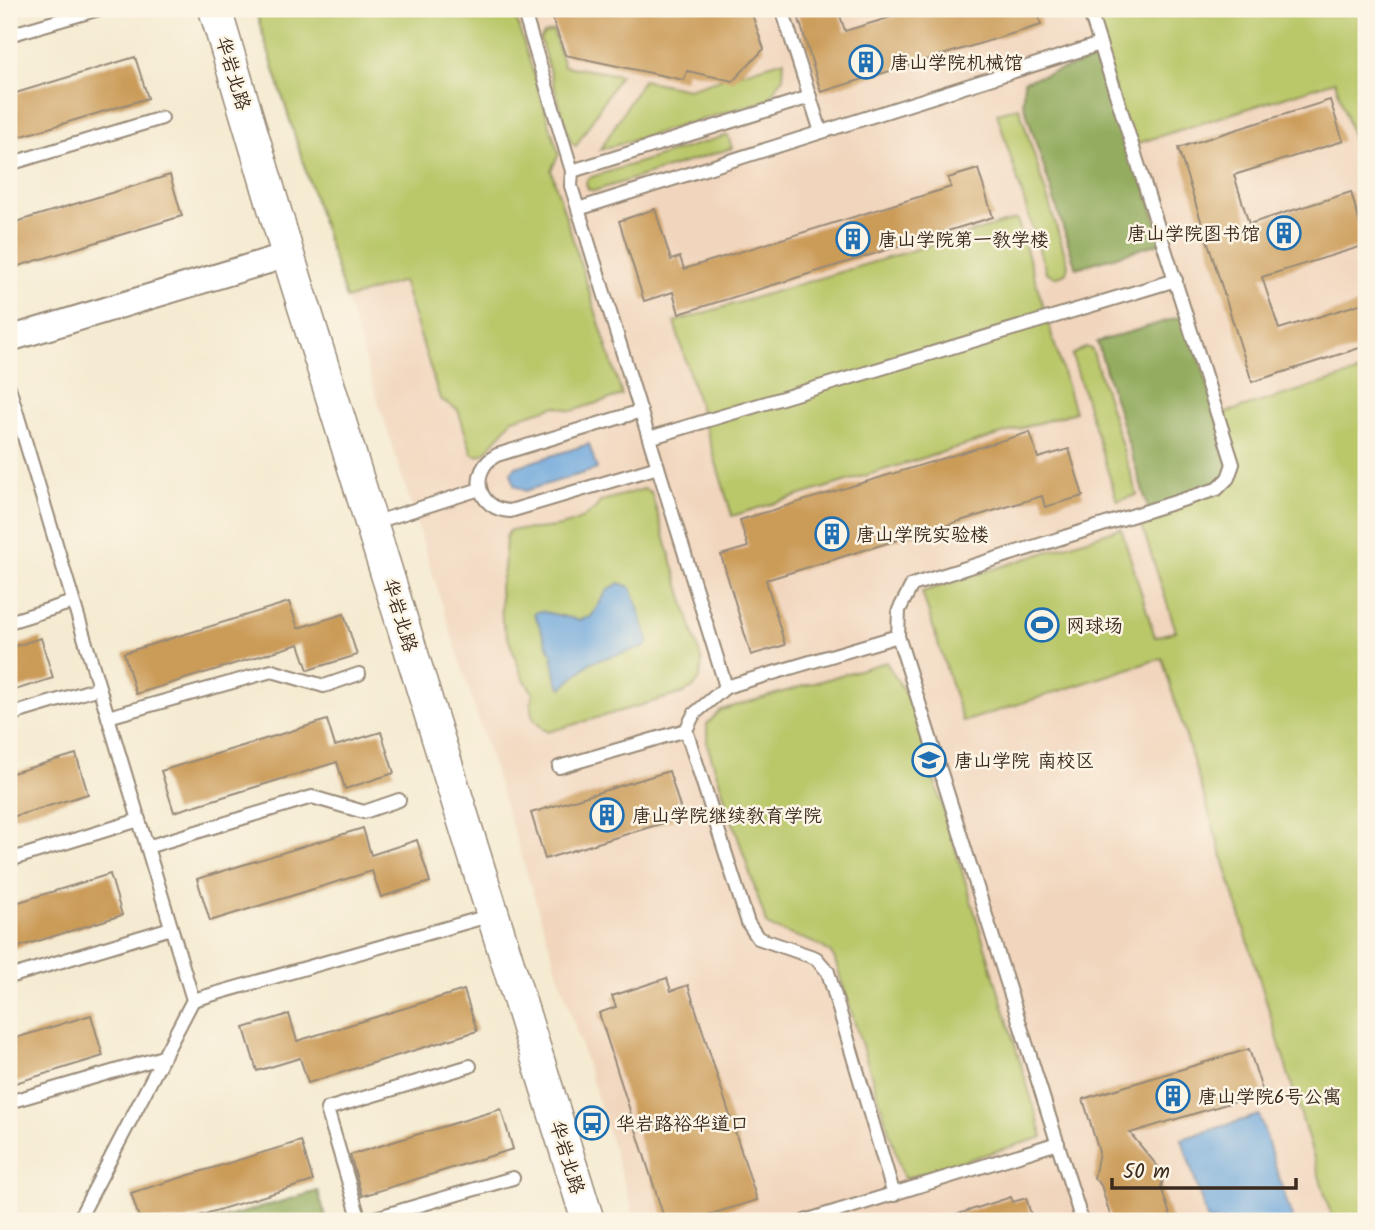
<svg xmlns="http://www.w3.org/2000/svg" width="1375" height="1230" viewBox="0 0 1375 1230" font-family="Kalam,'LXGW WenKai TC',sans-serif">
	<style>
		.built { fill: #f1d5bd }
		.green { fill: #bac86a; stroke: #7a7944; stroke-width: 2 }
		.forest { fill: #93ac5e; stroke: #676b3e; stroke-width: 2 }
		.water { fill: #6ca6dc; stroke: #54687d; stroke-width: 2 }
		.building { fill: #cb9b59 }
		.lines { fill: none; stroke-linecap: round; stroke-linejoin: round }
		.service-casing { stroke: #988a78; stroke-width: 16 }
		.minor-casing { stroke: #988a78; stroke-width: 28 }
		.tertiary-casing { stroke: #988a78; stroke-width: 35 }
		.service { stroke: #fff; stroke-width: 12 }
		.minor { stroke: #fff; stroke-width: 24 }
		.tertiary { stroke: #fff; stroke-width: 32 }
		.labels { text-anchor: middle; stroke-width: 5; stroke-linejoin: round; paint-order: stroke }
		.poi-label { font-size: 19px; fill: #3b2a1e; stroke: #fcf5e5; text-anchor: start }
		.street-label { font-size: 19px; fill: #3b2a1e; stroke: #fcf5e5 }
	</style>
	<rect width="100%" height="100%" fill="#fcf5e5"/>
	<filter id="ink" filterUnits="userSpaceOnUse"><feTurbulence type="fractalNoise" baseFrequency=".0143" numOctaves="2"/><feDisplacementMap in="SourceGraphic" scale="14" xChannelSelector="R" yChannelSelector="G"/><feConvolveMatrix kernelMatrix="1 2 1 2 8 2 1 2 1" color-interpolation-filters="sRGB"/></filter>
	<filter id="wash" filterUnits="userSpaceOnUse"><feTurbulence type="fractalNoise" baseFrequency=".00686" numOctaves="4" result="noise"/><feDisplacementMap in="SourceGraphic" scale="28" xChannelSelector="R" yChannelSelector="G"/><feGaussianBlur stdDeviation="1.57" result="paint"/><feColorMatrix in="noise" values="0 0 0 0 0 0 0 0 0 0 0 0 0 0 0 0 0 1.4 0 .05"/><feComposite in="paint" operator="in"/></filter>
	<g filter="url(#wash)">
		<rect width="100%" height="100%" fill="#f5ebd2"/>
		<path class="built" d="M255 9H1366V1221H636Z"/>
		<g class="green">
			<path d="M255 9H513L559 154 551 170 622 395 572 411 556 406 513 419 485 453 478 456 472 454 458 410 440 399 403 281 346 299Z"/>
			<path d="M1090 9H1366V180L1335 81 1132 145Z"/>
			<path d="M553 31 564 66 620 75 576 146 571 143 540 39 544 34Z"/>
			<path d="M784 60 783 77 768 100 600 150 643 80 688 89Z"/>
			<path d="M1019 107 1068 264 1066 273 1055 277 1046 272 997 113Z"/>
			<path d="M728 135 732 148 594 191 588 189 586 183 588 178Z"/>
			<path d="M1017 219 1075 412 732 516 674 322Z"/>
			<path d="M1086 347 1092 349 1137 495 1117 501 1072 355Z"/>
			<path d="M1366 370V1221H1333L1162 658 963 722 922 592 1121 528 1155 637 1176 631 1138 514 1217 489 1218 415Z"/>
			<path d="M644 489 651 492 702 662 700 678 693 688 683 693 548 732C531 722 528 710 533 693L522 676 502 621 500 586 504 569 506 537 510 530C543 529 581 530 601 501Z"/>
			<path d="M886 662 911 703 1043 1137 904 1179 834 957C820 939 788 937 767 925L707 744V724L721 710Z"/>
		</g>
		<g class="forest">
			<path d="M1104 57 1163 242 1076 268 1023 102 1024 81Z"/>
			<path d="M1186 315 1233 464 1228 478 1149 511 1097 342Z"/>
			<path d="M318 1191 327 1221H214Z"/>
		</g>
		<g class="water">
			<path d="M589 444 597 469 525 491 514 485 511 472 516 467Z"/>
			<path d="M619 583 630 587C637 599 642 625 649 642L645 647 591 662 562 688 557 682 552 655 534 613 540 611 579 620 591 617 607 591Z"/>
			<path d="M1259 1115 1293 1221H1208L1182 1139Z"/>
		</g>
		<g id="blocks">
			<g class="building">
				<path d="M549 9H750L764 49 733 81 687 71 684 80 565 55Z"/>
				<path d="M796 9H838L845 31 918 9H1037L1041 25 821 92Z"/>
				<path d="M135 57 148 98 9 140V95Z"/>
				<path d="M1330 100 1343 141 1234 175 1249 224 1351 192 1366 245 1262 277 1279 329 1366 302V346L1252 382 1178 148Z"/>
				<path d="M978 169 993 217 679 314 673 292 644 301 619 221 655 209 671 260 680 257 684 269 951 187 948 178Z"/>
				<path d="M170 175 182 216 9 269V224Z"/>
				<path d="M1030 432 1038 458 1069 449 1083 496 1045 507 1042 496 766 580 785 645 751 655 721 555 748 547 740 520Z"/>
				<path d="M289 602 298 628 344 614 357 655 308 670 299 644 136 694 124 653Z"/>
				<path d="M41 638 53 678 9 692V648Z"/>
				<path d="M327 720 335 746 381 732 394 773 345 789 337 762 174 812 161 771Z"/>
				<path d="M76 754 88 794 9 818V774Z"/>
				<path d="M669 771 683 817 545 859 531 813Z"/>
				<path d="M363 828 371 855 417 840 430 882 381 897 372 871 210 921 197 879Z"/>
				<path d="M110 874 122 915 9 950V905Z"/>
				<path d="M667 978 671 991 688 985 757 1200 688 1221H665L599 1013 616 1007 612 996Z"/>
				<path d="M464 990 477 1031 308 1083 300 1058 257 1071 244 1028 289 1014 297 1041Z"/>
				<path d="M91 1015 103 1056 9 1085V1040Z"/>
				<path d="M1249 1049 1263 1093 1130 1133 1164 1174 1161 1187 1172 1221H1117L1111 1218 1101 1185 1094 1178 1099 1152 1083 1099Z"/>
				<path d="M501 1109 513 1149 362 1196 350 1155Z"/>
				<path d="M301 1141 313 1181 182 1221H140L131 1193Z"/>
				<path d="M1011 1197 1013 1202 1026 1198 1033 1221H950L949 1217Z"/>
			</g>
		</g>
	</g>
	<g filter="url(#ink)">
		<use href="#blocks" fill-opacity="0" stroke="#988a78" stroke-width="2"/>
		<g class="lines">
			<defs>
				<g id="service">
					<path d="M523 9 572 171 571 186 726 687 694 714 686 730 559 767"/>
					<path d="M782 9 821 132"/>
					<path d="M9 35 99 9"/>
					<path d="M9 164 162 118"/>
					<path d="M572 171 810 97"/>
					<path d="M578 209 1100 44"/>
					<path d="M9 387 193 1000 78 1221"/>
					<path d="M641 411 497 455C468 470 477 510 510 511L658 467"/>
					<path d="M649 438 1176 280"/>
					<path d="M373 523 480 489"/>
					<path d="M9 622 73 602"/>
					<path d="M726 687 898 636"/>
					<path d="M9 715 99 688"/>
					<path d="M108 717 272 671 324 686 359 674"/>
					<path d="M686 730 748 923 758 938 816 958 828 972 894 1195"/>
					<path d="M147 847 312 797 364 812 399 800"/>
					<path d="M9 860 139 820"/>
					<path d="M9 977 171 928"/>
					<path d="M193 1000 492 915"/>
					<path d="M9 1102 163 1057"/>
					<path d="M360 1221 327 1109 470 1066"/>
					<path d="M365 1221 513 1178"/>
					<path d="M805 1221 1058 1143"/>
					<path d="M1082 1221 898 636 899 610 912 585 1217 489 1228 478 1233 464 1089 9"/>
				</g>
				<path id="minor" d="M9 339 288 255"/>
				<path id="tertiary" d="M215 9 288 255 588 1221"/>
			</defs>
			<use href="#service" class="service-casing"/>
			<use href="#minor" class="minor-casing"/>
			<use href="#tertiary" class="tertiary-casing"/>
			<use href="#service" class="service"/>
			<use href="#minor" class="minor"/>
			<use href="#tertiary" class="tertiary"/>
		</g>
	</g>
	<defs>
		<symbol id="building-ring" viewBox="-11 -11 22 22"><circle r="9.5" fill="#fcf5e5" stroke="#1f6fb2" stroke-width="1.5"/><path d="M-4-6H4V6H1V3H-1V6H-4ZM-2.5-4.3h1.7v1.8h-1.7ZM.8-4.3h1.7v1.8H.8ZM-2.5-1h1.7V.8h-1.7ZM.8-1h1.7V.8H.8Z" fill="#1f6fb2"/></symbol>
		<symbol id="stadium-ring" viewBox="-11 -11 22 22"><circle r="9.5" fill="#fcf5e5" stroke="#1f6fb2" stroke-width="1.5"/><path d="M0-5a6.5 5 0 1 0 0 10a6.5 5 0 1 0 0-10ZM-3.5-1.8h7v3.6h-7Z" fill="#1f6fb2"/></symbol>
		<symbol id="university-ring" viewBox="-11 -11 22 22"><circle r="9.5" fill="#fcf5e5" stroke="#1f6fb2" stroke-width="1.5"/><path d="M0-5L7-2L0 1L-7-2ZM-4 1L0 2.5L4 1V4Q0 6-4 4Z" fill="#1f6fb2"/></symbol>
		<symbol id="bus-ring" viewBox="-11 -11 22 22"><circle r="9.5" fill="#fcf5e5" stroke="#1f6fb2" stroke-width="1.5"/><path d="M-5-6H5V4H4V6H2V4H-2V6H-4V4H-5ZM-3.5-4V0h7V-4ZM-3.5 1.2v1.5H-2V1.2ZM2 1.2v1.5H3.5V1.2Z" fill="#1f6fb2"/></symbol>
	</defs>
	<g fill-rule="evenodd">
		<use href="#building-ring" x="847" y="43" width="38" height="38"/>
		<use href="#building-ring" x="1265" y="214" width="38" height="38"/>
		<use href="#building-ring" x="834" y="220" width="38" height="38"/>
		<use href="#building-ring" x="813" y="515" width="38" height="38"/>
		<use href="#stadium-ring" x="1023" y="606" width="38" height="38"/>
		<use href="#university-ring" x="910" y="741" width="38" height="38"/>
		<use href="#building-ring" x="588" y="796" width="38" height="38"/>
		<use href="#building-ring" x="1154" y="1077" width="38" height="38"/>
		<use href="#bus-ring" x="573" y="1104" width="38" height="38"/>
	</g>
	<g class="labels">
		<g class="poi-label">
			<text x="890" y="69">唐山学院机械馆</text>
			<text x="1260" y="240" text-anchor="end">唐山学院图书馆</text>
			<text x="878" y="246">唐山学院第一教学楼</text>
			<text x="856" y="541">唐山学院实验楼</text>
			<text x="1066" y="632">网球场</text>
			<text x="954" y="767">唐山学院 南校区</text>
			<text x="632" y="822">唐山学院继续教育学院</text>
			<text x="1198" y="1103">唐山学院6号公寓</text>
			<text x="616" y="1130">华岩路裕华道口</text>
		</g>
		<g class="street-label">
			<text transform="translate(234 73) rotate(73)" y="7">华岩北路</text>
			<text transform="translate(401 615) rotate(73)" y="7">华岩北路</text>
			<text transform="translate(568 1157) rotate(73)" y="7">华岩北路</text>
		</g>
	</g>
	<rect width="1375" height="1230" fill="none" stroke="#fcf5e5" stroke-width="35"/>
	<path d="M1112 1178v10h184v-10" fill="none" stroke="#3b2a1e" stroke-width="3.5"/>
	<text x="1123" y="1178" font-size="21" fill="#3b2a1e" stroke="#fcf5e5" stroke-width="5" paint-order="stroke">50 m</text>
</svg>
